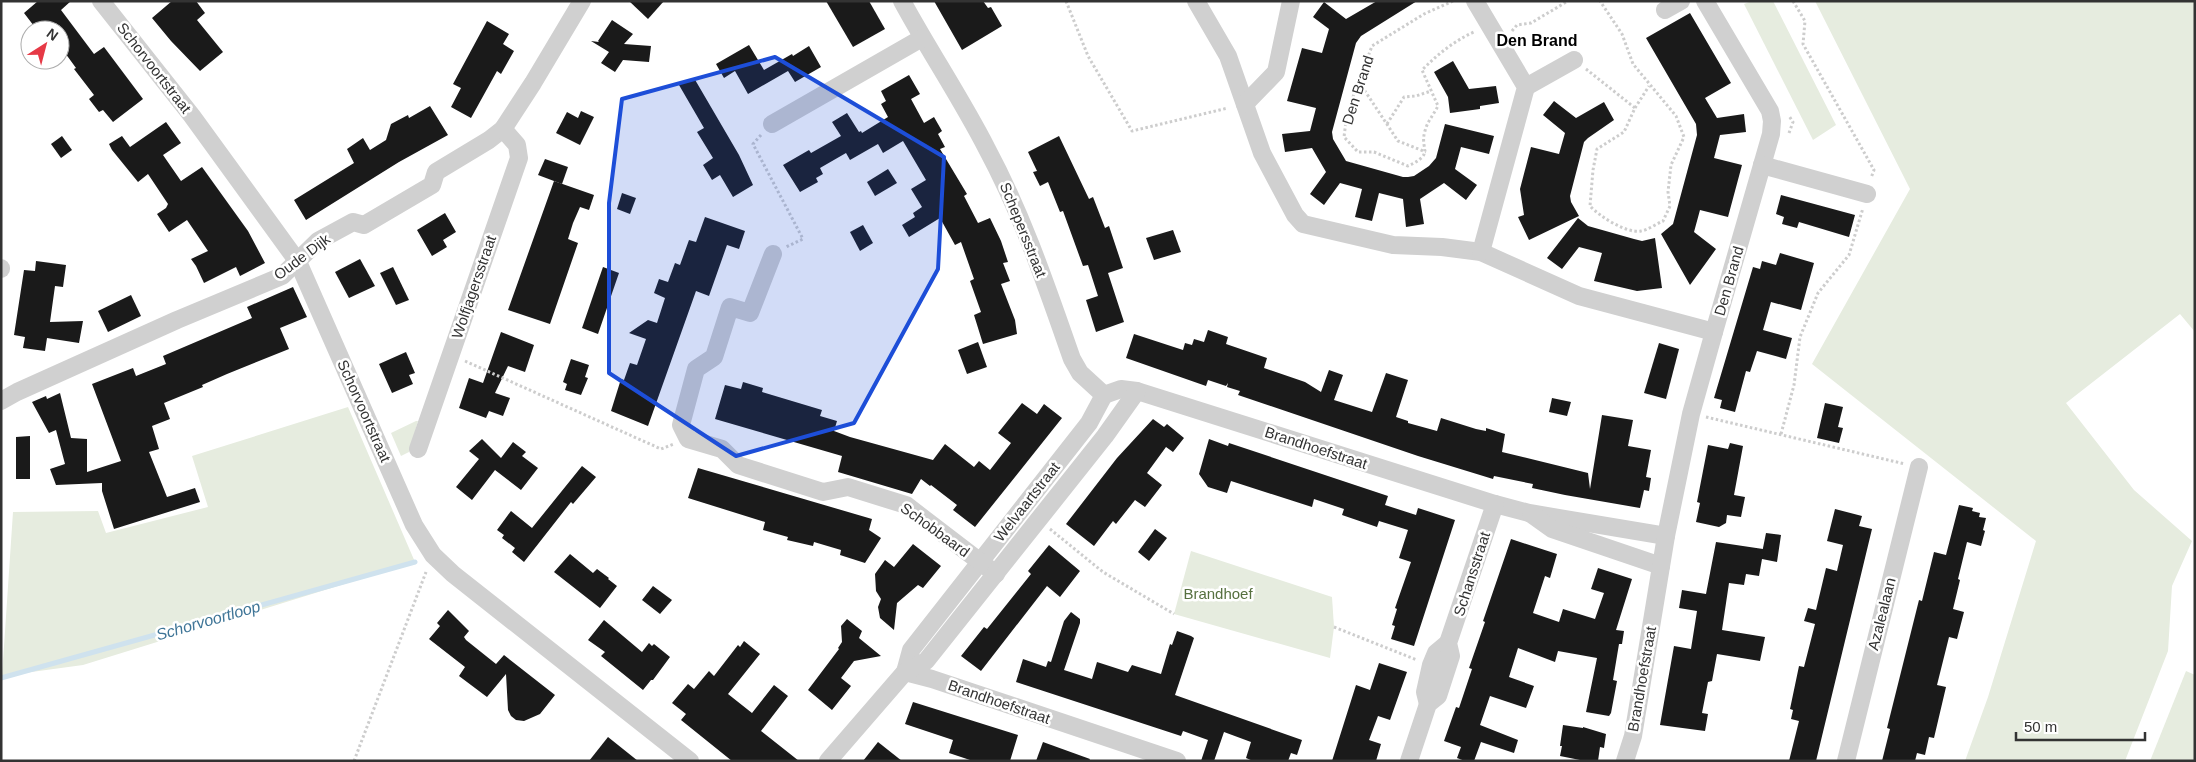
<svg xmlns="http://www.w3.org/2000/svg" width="2196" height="762" viewBox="0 0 2196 762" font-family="Helvetica,sans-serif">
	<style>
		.green { fill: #e6ecdf }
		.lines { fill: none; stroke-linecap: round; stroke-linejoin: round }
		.stream { stroke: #cfe2ee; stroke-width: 5 }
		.building { fill: #1a1a1a }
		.path { stroke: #cdcdcd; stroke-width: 3; stroke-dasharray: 2.5 2.5; stroke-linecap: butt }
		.minor { stroke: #d0d0d0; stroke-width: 18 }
		.marked { fill: #1d4ed8; fill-opacity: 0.2; stroke: #1d4ed8; stroke-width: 4; stroke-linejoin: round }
		.labels { text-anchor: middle; stroke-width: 5; stroke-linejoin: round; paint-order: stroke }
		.street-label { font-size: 15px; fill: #333; stroke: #fff }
		.park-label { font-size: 15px; fill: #56703f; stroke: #fff }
		.neighbourhood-label { font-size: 16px; font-weight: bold; fill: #000; stroke: #fff }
		.water-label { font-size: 16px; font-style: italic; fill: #3f7597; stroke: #fff }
	</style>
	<rect width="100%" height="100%" fill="#fff"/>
	<g class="green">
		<path d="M1752 1H1773L1836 125 1813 140 1744 4Z"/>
		<path d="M1815 1H2195V332L2180 314 2066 403 2134 490 2192 541 2172 586 2168 651 2125 761H1965L1988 697 2036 541 1812 364 1910 189Z"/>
		<path d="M348 407 415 562 83 665 2 676 13 512 98 511 106 533 208 507 192 456Z"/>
		<path d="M416 421H418L409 452 401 456 391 433Z"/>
		<path d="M1191 551 1332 597 1334 627 1330 658 1174 614Z"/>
		<path d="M2186 671 2195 675V761H2150Z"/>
	</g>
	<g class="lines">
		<path class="stream" d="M1 678 415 562"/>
	</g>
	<g class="building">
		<path d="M38 1H71L61 10 94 54 104 47 143 99 113 122 103 110 99 112 89 99 94 95 74 69 76 68 60 46V30H37L24 13Z"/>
		<path d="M172 1H196L205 13 197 20 223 52 200 71 171 41 152 18Z"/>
		<path d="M629 1H664L648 19Z"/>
		<path d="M826 1H869L885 29 853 47Z"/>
		<path d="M934 1H983L988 8 991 7 1002 26 962 50Z"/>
		<path d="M1377 1H1417L1361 36 1356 43 1332 132 1333 139 1346 161 1403 177H1408L1414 176 1429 166 1436 158 1445 124 1494 136 1489 154 1461 147 1455 169 1477 185 1466 200 1444 183 1420 199 1424 224 1406 227 1403 199 1379 193 1372 221 1355 217 1362 189 1340 183 1324 205 1310 194 1326 172 1312 148 1285 152 1282 134 1310 131 1316 108 1287 101 1302 48 1322 53 1329 29 1313 17 1324 2 1346 19Z"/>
		<path d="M1690 13 1731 83 1705 98 1717 118 1744 114 1746 132 1720 135 1714 158 1742 165 1728 217 1700 210 1694 232 1716 249 1690 285 1661 234 1673 224 1697 135 1696 124 1646 38Z"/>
		<path d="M612 20 633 34 624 44 651 46 649 62 623 60 615 72 601 63 609 52 591 41 599 42 598 41Z"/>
		<path d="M487 21 509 34 503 44 514 51 501 74 497 71 471 118 451 107 461 88 453 84Z"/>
		<path d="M749 45 764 70 792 54 793 56 809 46 821 67 795 82 788 71 748 94 735 71 724 78 716 64Z"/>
		<path d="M1453 61 1469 89 1496 86 1499 103 1480 106V109L1450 113 1448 97 1434 72Z"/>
		<path d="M909 75 920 94 911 99 924 123 934 117 942 131 938 134 945 147 940 149 967 194 964 196 978 223 990 218 1001 241 1008 262 1003 263 1010 281 1001 284 1015 320 1017 334 983 344 974 315 981 312 970 281 974 279 961 242 955 245 940 218 909 237 902 225 915 217 913 213 922 207 911 189 926 180 903 141 883 153 878 144 850 160 846 153 820 168 823 174 816 178 818 182 800 192 783 165 809 150 811 153 841 136 832 122 847 113 859 132 861 131 862 133 888 117 881 104 886 101 881 91Z"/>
		<path d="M694 78 739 155 753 185 733 197 720 175 712 180 703 165 713 158 697 132 704 128 679 85Z"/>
		<path d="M1554 101 1576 118 1604 102 1614 120 1588 138 1584 142 1570 196 1571 202 1579 216 1529 240 1518 217 1524 215 1520 189 1531 147 1559 154 1565 133 1543 115Z"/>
		<path d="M430 106 448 135 399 162 306 220 294 200 354 163 347 149 363 138 370 150 386 140 391 124 408 115 409 118Z"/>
		<path d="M581 111 594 117 580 145 556 133 567 112 578 118Z"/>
		<path d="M166 122 181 143 163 155 181 181 202 167 248 231 265 263 240 276 236 267 204 283 196 266 191 259 208 251 187 220 169 232 157 214 166 208 168 204 148 174 138 182 112 150 109 144 122 136 130 147Z"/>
		<path d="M62 136 72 150 61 158 51 144Z"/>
		<path d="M1059 136 1089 199 1093 197 1105 228 1109 226 1123 268 1108 273 1124 322 1096 332 1086 300 1098 296 1088 265 1083 266 1063 211 1060 212 1048 182 1040 186 1033 172 1037 171 1028 152Z"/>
		<path d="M545 159 568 167 562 184 538 175Z"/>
		<path d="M888 169 897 183 875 196 867 182Z"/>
		<path d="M554 181 594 195 589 210 580 207 573 223 568 239 578 243 550 324 508 310Z"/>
		<path d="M622 193 636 198 630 214 617 209Z"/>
		<path d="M1781 195 1855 215 1849 237 1799 222 1797 228 1782 224 1784 217 1776 214Z"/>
		<path d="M445 213 456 232 443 240 447 247 432 256 417 230Z"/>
		<path d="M705 217 745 231 739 249 727 245 709 296 696 291 648 426 611 411 621 379 624 380 630 363 637 365 646 339 629 333 648 320 657 323 665 298 654 293 659 279 668 282 675 263 680 265 689 240 696 242Z"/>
		<path d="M1578 218 1588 226 1634 239 1642 241 1655 238 1662 288 1637 291 1594 281 1602 253 1579 247 1562 269 1547 258Z"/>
		<path d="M863 225 873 243 860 251 850 232Z"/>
		<path d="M1173 230 1181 252 1154 260 1146 238Z"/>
		<path d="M1780 253 1814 263 1801 310 1771 302 1763 330 1792 338 1786 359 1757 351 1750 372 1746 371 1735 412 1720 408 1722 400 1714 398 1753 267 1760 269 1762 261 1776 265Z"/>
		<path d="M360 259 375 286 349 298 335 272Z"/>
		<path d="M36 261 66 265 63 287 55 286 50 322 83 321 79 343 47 338 45 351 23 348 25 337 14 335 24 270 35 271Z"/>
		<path d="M393 267 409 300 396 305 380 273Z"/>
		<path d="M603 267 619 273 598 334 582 328Z"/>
		<path d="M293 287 307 317 280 328 289 349 227 374 202 385 203 387 164 403 170 419 152 426 159 449 149 452 167 497 195 488 200 502 114 529 102 491V483L56 485 50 469 65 464 56 430 49 433 32 402 46 396 47 399 60 393 71 438 87 439V472L121 461 92 384 133 368 136 376 166 364 163 356 252 318 247 307Z"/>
		<path d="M131 295 141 316 108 332 98 311Z"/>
		<path d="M1208 330 1228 337 1226 344 1267 358 1264 368 1305 382 1321 392 1329 370 1343 375 1334 400 1372 412 1386 373 1408 380 1396 417 1408 421V423L1437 431 1441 418 1476 429 1486 431V428L1505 434 1502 452 1588 473 1590 489 1602 415 1633 420 1628 446 1651 450 1646 477 1651 478 1649 491 1644 490 1640 508 1565 495 1532 488 1533 484 1494 476 1493 479 1418 456 1238 395 1240 391 1227 387 1228 383 1226 386 1208 380 1206 386 1126 358 1134 334 1183 350 1185 343 1192 345 1194 339 1204 342Z"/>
		<path d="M501 332 534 345 525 372 508 366 495 393 510 398 503 416 489 411 486 418 459 408 469 378 483 383Z"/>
		<path d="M978 342 987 367 967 374 958 350Z"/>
		<path d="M1659 343 1679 349 1666 399 1644 393Z"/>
		<path d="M406 352 415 373 409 375 413 384 392 393 379 364Z"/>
		<path d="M571 359 589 365 585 377 588 378 581 395 565 390 567 384 563 382Z"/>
		<path d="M743 382 763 388 762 392 822 410 820 416 837 421 834 431 850 437 933 460 945 444 974 467 979 461 990 470 1011 443 998 433 1022 403 1037 414 1044 404 1062 418 975 527 953 510 957 505 931 485 930 486 921 479 912 494 838 472 842 456 715 419 725 385 741 389Z"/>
		<path d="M1552 398 1571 402 1567 416 1549 412Z"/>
		<path d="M1825 403 1843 407 1838 427 1843 428 1839 443 1817 438Z"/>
		<path d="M1153 419 1164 427 1167 424 1184 438 1173 452 1166 447 1147 473 1162 485 1145 507 1135 500 1116 524 1113 521 1094 546 1066 524 1117 458Z"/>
		<path d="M30 436V479H16V437Z"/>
		<path d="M482 439 501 458 513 442 526 452 522 456 538 468 521 490 495 470 472 500 456 487 479 459 469 451Z"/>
		<path d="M1209 439 1228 446 1229 443 1388 496 1385 505 1416 515 1418 508 1455 520 1414 646 1391 639 1395 626 1392 625 1397 609 1395 608 1411 562 1399 558 1408 530 1379 521 1377 527 1342 515 1344 509 1314 499 1312 507 1231 481 1227 493 1208 487 1199 474Z"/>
		<path d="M1730 443 1743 446 1734 495 1745 497 1741 517 1727 515 1726 523 1719 527 1696 522 1700 503 1697 502 1708 445 1728 449Z"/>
		<path d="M582 466 596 477 573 504 571 502 524 562 512 552 515 548 502 538 504 535 497 530 511 511 532 528Z"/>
		<path d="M698 468 872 519 869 530 881 538 865 563 840 555 841 550 814 542 813 546 787 540 788 537 763 530 765 522 688 498Z"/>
		<path d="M1959 505 1973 508 1972 511 1980 513 1979 517 1986 518 1983 530 1985 531 1981 546 1967 542 1958 579 1960 580 1953 609 1964 612 1957 639 1949 637 1937 685 1946 687 1934 738 1929 737 1925 755 1917 753 1915 761H1882L1890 729 1887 728 1919 600 1922 601 1934 552 1946 555Z"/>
		<path d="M1835 509 1862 516 1859 526 1872 529 1816 761H1789L1799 721 1791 719 1793 710 1790 709 1799 666 1804 667 1815 624 1804 621 1808 608 1816 610 1826 568 1837 571 1843 545 1827 541Z"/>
		<path d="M1155 529 1167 538 1149 561 1138 552Z"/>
		<path d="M1766 533 1781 535 1777 562 1762 559 1759 576 1746 574 1744 585 1729 583 1722 630 1765 637 1760 661 1717 654 1712 681 1708 682 1702 713 1708 714 1705 731 1660 725 1674 646 1691 649 1697 611 1679 608 1682 590 1706 594 1716 542 1763 549 1762 553Z"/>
		<path d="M1511 539 1557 554 1550 578 1545 576 1533 613 1559 622 1563 609 1595 619 1604 593 1591 589 1598 568 1632 579 1616 630 1624 631 1622 644H1619L1613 680 1617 681 1611 713 1609 716 1586 712 1597 658 1558 651 1555 662 1518 648 1509 677 1534 686 1526 708 1490 696 1480 725 1518 740 1514 753 1481 742 1474 761H1465L1457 758 1461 747 1444 741 1456 707 1459 708 1472 669 1469 668 1485 622 1483 621Z"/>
		<path d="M913 544 941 566 923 588 918 585 897 603 894 630 880 618 878 607 881 599 876 591 875 574 885 560 894 567Z"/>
		<path d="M1049 545 1080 571 1060 597 1047 586 981 671 961 656 984 627 987 629 1031 574 1028 571Z"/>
		<path d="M570 554 593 573 597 569 609 578 608 579 617 586 600 608 554 572Z"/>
		<path d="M653 586 672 600 660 614 642 600Z"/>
		<path d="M448 610 469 631 464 637 466 640 496 664 504 655 555 695 540 714 524 721 516 720 511 716 508 710 506 674 487 697 459 676 465 667 429 639 440 626 437 623Z"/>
		<path d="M1071 612 1080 619V623L1064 670 1092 679 1097 662 1128 672 1132 665 1161 674 1170 644 1172 645 1177 631 1191 636 1194 638 1175 695 1302 740 1297 755 1291 753 1288 761H1253L1246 758 1251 742 1224 732 1214 761H1201L1208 740 1183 731 1181 736 1016 682 1023 659 1046 667 1048 661 1051 662 1064 621Z"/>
		<path d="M847 619 862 631 859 638 881 656 854 661 841 678 851 686 832 710 808 690 839 649 838 648 842 642 841 626Z"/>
		<path d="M604 620 642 652 649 643 652 646 654 644 670 657 653 680H651L643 690 601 656 605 652 588 640Z"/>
		<path d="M744 641 760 654 728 694 752 713 774 685 788 696 761 731 799 761H732L681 720 686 714 672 703 688 684 694 689 709 671 714 676 738 645 740 647Z"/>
		<path d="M1379 663 1407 672 1390 720 1378 716 1369 740 1381 744 1376 761H1332L1356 685 1370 690Z"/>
		<path d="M913 702 1018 735 1010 761H973L949 753 953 740 905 724Z"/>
		<path d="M1563 725 1583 728V727L1606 734 1604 748 1600 747 1598 761H1585L1560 756 1562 746H1560Z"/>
		<path d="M608 737 638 761H589Z"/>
		<path d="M878 742 902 761H863Z"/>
		<path d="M1043 742 1090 759 1089 761H1036Z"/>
	</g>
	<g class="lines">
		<g class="path">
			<path d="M1066 1 1088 56 1132 131 1228 108"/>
			<path d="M1453 1 1424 14 1372 46 1347 113 1344 137 1358 152H1374L1408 166C1436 153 1419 150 1425 131 1427 122 1434 114 1438 106L1422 70C1438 54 1454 41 1474 32"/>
			<path d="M1793 1 1805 21 1803 44 1874 170 1871 178"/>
			<path d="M1512 31 1517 25 1531 23 1568 1"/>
			<path d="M1586 69 1635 108 1624 132 1597 149 1593 170 1590 206C1599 216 1627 234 1641 231 1648 230 1656 224 1663 221L1670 206 1668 192 1671 165 1684 137 1676 116 1633 64 1622 34 1600 1"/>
			<path d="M1359 82 1398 141 1426 152"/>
			<path d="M1635 108 1649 86"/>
			<path d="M1387 124 1404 97 1416 96 1431 91"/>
			<path d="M1789 133 1793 122 1789 116"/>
			<path d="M761 135 753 144 803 239 786 247"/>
			<path d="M465 361 661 449 674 444"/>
			<path d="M1706 417 1905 464"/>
			<path d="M1781 434 1794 385 1800 337 1818 293 1849 255 1863 208"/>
			<path d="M1050 529 1103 572 1174 614"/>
			<path d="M1334 627 1417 660"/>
			<path d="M354 761 426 572"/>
		</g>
		<g class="minor">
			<path d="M101 1 192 116 298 262 414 525 433 555 453 574 690 761"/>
			<path d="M902 1C929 51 961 98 987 149 1023 216 1047 288 1072 359L1080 373 1104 395 1089 423 911 650 905 672"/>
			<path d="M1196 1 1228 56 1262 153 1295 215 1303 224 1393 245 1442 247 1481 252 1579 296 1714 332 1771 134 1772 121 1770 111 1705 1"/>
			<path d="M1475 1 1526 87 1481 252"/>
			<path d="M1665 10 1681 1"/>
			<path d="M1526 87 1574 60"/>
			<path d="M1245 104 1276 72 1291 1"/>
			<path d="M772 124 922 38"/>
			<path d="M1762 165 1867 194"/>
			<path d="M773 254 750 313 730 307 714 357 696 369 681 425 688 439 722 449 738 465 823 492 848 487 906 505 996 574"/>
			<path d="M1 269V268"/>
			<path d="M1104 395 1121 389 1137 391 1495 504 1529 513 1666 536"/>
			<path d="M1 401 17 392 177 320 282 276 318 241 353 222 364 225 432 185 436 172 489 140 503 129 533 83 582 1"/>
			<path d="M418 449 519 158 517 145 503 129"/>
			<path d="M1531 514 1552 529 1661 566"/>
			<path d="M905 672 932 679 1177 761"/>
			<path d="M1428 704 1425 692 1431 665 1436 653 1448 643"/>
			<path d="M828 761 905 672 926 661 1105 436 1137 391"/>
			<path d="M1409 761 1428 704 1438 696 1451 656 1448 643 1495 504"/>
			<path d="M1625 761 1633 736 1666 536 1691 414 1714 332"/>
			<path d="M1846 761 1919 467"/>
		</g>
	</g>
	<path class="marked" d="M775 57 944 157 938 269 854 423 736 456 609 373V203L622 99Z"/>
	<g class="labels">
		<g class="street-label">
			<text transform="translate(154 68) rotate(52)" y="5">Schorvoortstraat</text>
			<text transform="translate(1358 90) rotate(-72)" y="5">Den Brand</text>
			<text transform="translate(1023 230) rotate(68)" y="5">Schepersstraat</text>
			<text transform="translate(302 257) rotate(-37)" y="5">Oude Dijk</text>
			<text transform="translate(1729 281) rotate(-74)" y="5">Den Brand</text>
			<text transform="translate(474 287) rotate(-71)" y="5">Wolfjagersstraat</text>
			<text transform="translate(364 411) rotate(66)" y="5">Schorvoortstraat</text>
			<text transform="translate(1316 448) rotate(18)" y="5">Brandhoefstraat</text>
			<text transform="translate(1027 502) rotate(-52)" y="5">Welvaartstraat</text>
			<text transform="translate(935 530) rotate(36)" y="5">Schobbaard</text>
			<text transform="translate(1472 574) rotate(-72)" y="5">Schansstraat</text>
			<text transform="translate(1882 614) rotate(-76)" y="5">Azalealaan</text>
			<text transform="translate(1642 679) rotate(-80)" y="5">Brandhoefstraat</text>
			<text transform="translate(999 702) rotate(19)" y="5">Brandhoefstraat</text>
		</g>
		<g class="park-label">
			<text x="1218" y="599">Brandhoef</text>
		</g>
		<g class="neighbourhood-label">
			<text x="1537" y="46">Den Brand</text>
		</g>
		<g class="water-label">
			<text transform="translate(208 620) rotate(-16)" y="6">Schorvoortloop</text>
		</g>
	</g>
	<rect width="2196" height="762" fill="none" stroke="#333333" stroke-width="5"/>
	<g transform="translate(45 45) rotate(36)"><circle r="24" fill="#ffffff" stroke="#adadad"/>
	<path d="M0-4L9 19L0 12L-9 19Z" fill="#e63946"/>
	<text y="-8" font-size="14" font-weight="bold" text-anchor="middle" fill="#333333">N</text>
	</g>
	<path d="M2016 732v8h129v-8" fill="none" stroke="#333333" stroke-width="2.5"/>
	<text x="2024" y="732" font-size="15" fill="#333333" stroke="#ffffff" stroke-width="4" paint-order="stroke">50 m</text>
</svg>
